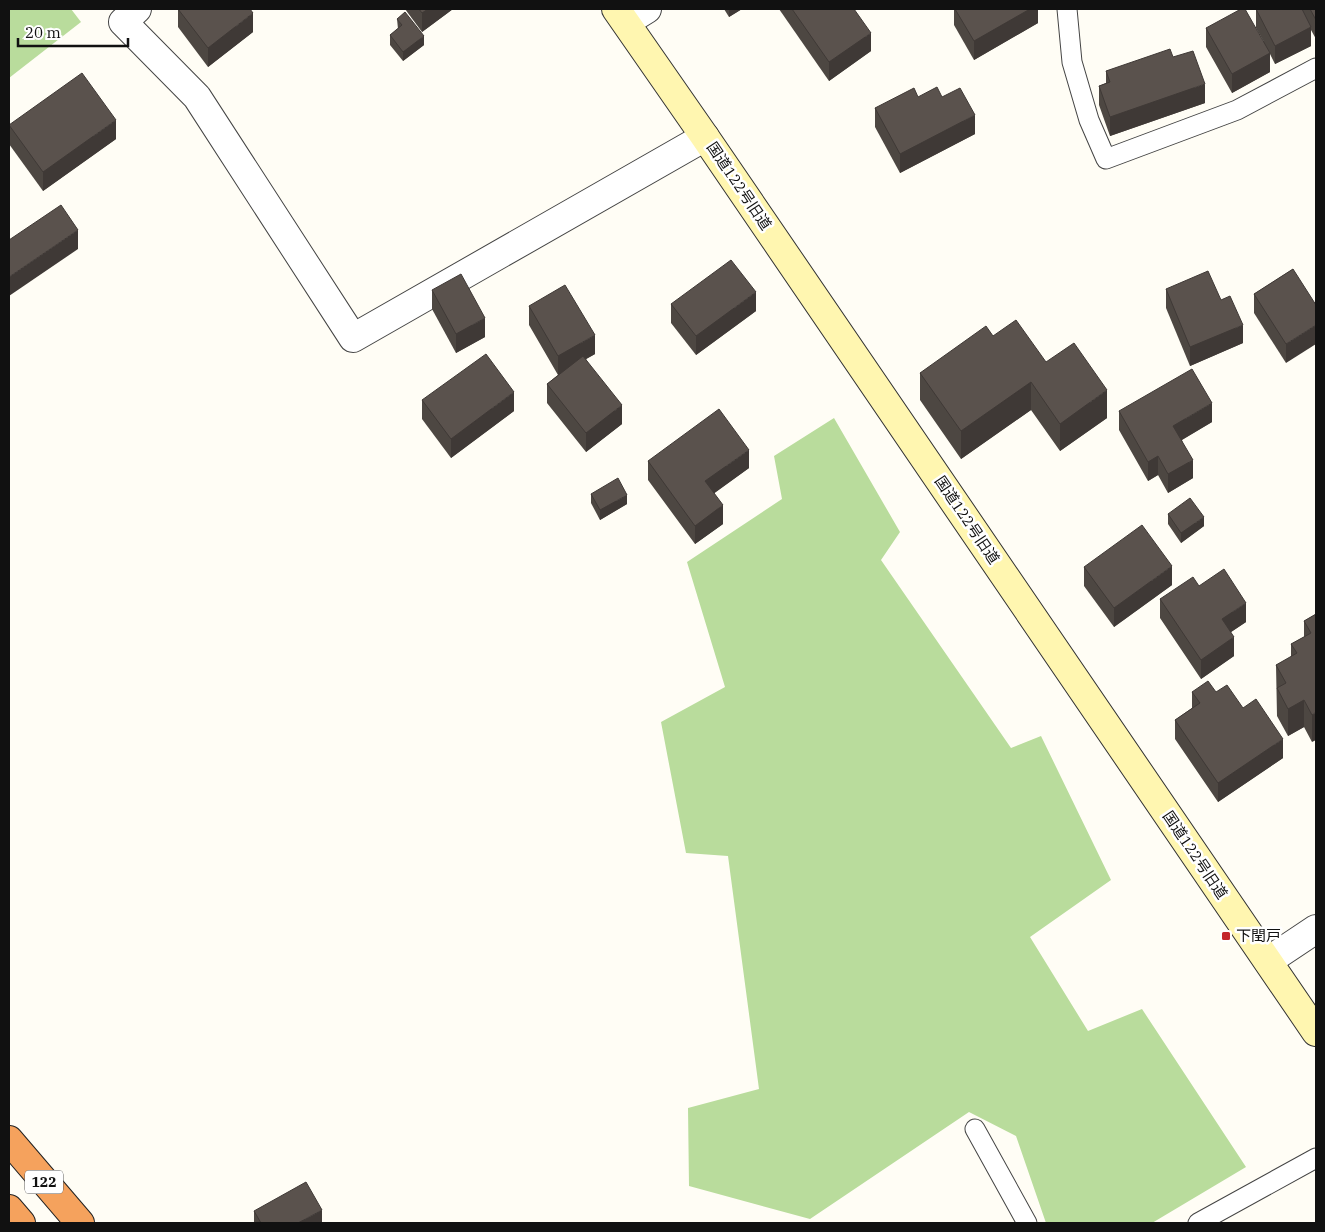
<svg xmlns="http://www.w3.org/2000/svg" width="1325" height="1232" viewBox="0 0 1325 1232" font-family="'IBM Plex Serif','Noto Sans JP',serif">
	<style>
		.forest { fill: #b9dc9c }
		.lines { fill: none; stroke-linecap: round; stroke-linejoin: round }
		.lane-casing { stroke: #444; stroke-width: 21 }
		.street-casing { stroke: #444; stroke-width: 30 }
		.secondary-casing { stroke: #333; stroke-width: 30 }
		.highway-casing { stroke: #222; stroke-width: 30 }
		.lane { stroke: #fff; stroke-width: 19 }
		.street { stroke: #fff; stroke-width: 28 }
		.secondary { stroke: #fff6b0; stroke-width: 28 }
		.highway { stroke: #f5a25d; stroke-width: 28 }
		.wall { fill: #4d4742 }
		.shaded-wall { fill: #3f3936 }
		.building { fill: #5a524d; stroke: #3f3936 }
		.poi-dot { fill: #c4262e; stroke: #fff; stroke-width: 2 }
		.labels { text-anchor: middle; stroke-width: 5; stroke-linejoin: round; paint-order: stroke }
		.shield { fill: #fff; stroke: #585858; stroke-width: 1 }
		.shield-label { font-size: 14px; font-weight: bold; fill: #111 }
		.street-label { font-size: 15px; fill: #111; stroke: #fff }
		.poi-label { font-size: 15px; fill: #111; stroke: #fff; text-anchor: start }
	</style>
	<rect width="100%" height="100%" fill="#fffdf5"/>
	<g class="forest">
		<path d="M9 9H71L81 22 9 78Z"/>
		<path d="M834 418 900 532 881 560 1011 748 1041 736 1111 880 1030 937 1088 1031 1142 1009 1246 1167 1152 1223H1046L1016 1136 969 1112 810 1219 689 1186 688 1108 759 1089 728 856 686 853 661 722 725 687 687 562 782 499 774 456Z"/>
	</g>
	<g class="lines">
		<defs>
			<g id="lane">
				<path d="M1067 9 1072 62 1089 120 1106 159 1237 110 1316 68"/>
				<path d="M975 1129 1027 1223"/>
				<path d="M1198 1223 1316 1158"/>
			</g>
			<g id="street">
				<path d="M137 9 123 22 197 97 353 338 705 137"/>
				<path d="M626 22 647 9"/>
				<path d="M1268 961 1316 929"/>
			</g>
			<path id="secondary" d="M616 9 705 137 1316 1032"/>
			<g id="highway">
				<path d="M9 1140 80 1223"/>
				<path d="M9 1209 21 1223"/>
			</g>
		</defs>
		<use href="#lane" class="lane-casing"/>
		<use href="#street" class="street-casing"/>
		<use href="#secondary" class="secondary-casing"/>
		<use href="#highway" class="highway-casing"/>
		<use href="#lane" class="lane"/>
		<use href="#street" class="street"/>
		<use href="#secondary" class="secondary"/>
		<use href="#highway" class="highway"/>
	</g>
	<g class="wall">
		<path d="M178 9 253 32 208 67 178 27Z"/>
		<path d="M405 9H453L422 32Z"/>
		<path d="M724 9H742L729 17Z"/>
		<path d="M779 9H854L871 51 829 81Z"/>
		<path d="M954 9H1038V23L974 60 954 25Z"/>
		<path d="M1256 9H1316V39L1311 30V46L1275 64 1270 54V72L1232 93 1206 47V28L1264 42 1256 28Z"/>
		<path d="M397 19 424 45 403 61 390 45V35L398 29Z"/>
		<path d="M1173 57 1205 103 1110 136 1099 105V86L1106 83V71Z"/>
		<path d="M918 97H942L975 134 900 173 875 127V108Z"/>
		<path d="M9 125 116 139 43 191 9 144Z"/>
		<path d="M1293 269 1286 363 1254 313V294Z"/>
		<path d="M1166 289 1221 300 1243 343 1190 366 1166 308Z"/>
		<path d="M432 290 485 337 456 353 432 309Z"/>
		<path d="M671 304 756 311 696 355 671 323Z"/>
		<path d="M529 306 595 354 586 359 622 424 586 452 547 403V384L558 375 529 325Z"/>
		<path d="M993 336 1046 362 1107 418 1060 451 1031 410 961 459 920 400V373Z"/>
		<path d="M422 400 514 411 451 458 422 419Z"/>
		<path d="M1119 411 1212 422 1182 440 1193 478 1168 493 1158 475 1148 481 1119 430Z"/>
		<path d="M648 461 749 468 714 493 723 524 695 544 648 480Z"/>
		<path d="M591 494 627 504 600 520 591 503Z"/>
		<path d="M1168 514 1204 526 1181 543 1168 524Z"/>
		<path d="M1084 567 1172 585 1114 627 1084 586Z"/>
		<path d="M1199 586 1246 622 1231 632 1234 656 1201 679 1160 618V599Z"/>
		<path d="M1316 614 1312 742 1304 727 1288 736 1277 716 1276 665 1291 657V644L1304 637V621Z"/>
		<path d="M1192 692H1216L1243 708 1283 758 1218 802 1175 739V720L1192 708Z"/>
		<path d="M254 1211 322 1223H254Z"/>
	</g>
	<g class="shaded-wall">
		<path d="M428 9H453L422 32V13Z"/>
		<path d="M729 9H742L729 17Z"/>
		<path d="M1030 9H1038V23L974 60V41Z"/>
		<path d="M253 13V32L208 67V48Z"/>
		<path d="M1311 27V46L1275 64V46Z"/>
		<path d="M871 33V51L829 81V62Z"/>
		<path d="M424 36V45L403 61V52Z"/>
		<path d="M1270 53V72L1232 93V74Z"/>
		<path d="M1205 84V103L1110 136V117Z"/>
		<path d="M975 115V134L900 173V154Z"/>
		<path d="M116 120V139L43 191V172Z"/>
		<path d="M78 230V249L9 296V277Z"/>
		<path d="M756 292V311L696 355V336Z"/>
		<path d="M485 318V337L456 353V334Z"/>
		<path d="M1243 325V343L1190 366V347Z"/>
		<path d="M1316 325V344L1286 363V344Z"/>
		<path d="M595 335V354L558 375V356Z"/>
		<path d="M1031 382V410L961 459V431Z"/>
		<path d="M1107 390V418L1060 451V424Z"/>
		<path d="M514 392V411L451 458V439Z"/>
		<path d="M1212 403V422L1173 445V426Z"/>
		<path d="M622 405V424L586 452V433Z"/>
		<path d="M749 450V468L705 500V481Z"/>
		<path d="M1158 456V475L1148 481V462Z"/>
		<path d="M1193 460V478L1168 493V474Z"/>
		<path d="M627 495V504L600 520V510Z"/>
		<path d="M723 505V524L695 544V526Z"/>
		<path d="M1204 517V526L1181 543V533Z"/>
		<path d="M1172 566V585L1114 627V608Z"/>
		<path d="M1246 603V622L1222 638V619Z"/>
		<path d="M1234 637V656L1201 679V660Z"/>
		<path d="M1304 700V727L1288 736V709Z"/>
		<path d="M1316 712V740L1312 742V715Z"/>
		<path d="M1283 739V758L1218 802V783Z"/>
		<path d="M322 1210V1223H298Z"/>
	</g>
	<g class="building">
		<path d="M178 9H250L253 13 208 48Z"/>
		<path d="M419 9H428L422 13Z"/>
		<path d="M792 9H854L871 33 829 62Z"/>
		<path d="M955 9H1030L974 41Z"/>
		<path d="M1241 9H1245L1270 53 1232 74 1206 28Z"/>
		<path d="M1256 9H1302L1311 27 1275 46Z"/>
		<path d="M1310 9H1316V20Z"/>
		<path d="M405 12 424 36 403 52 390 35 402 25 397 19Z"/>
		<path d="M1170 49 1173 57 1193 51 1205 84 1110 117 1099 86 1110 82 1106 71Z"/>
		<path d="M82 73 116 120 43 172 9 125Z"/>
		<path d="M937 87 942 97 960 88 975 115 900 154 875 108 914 88 918 97Z"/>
		<path d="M61 205 78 230 9 277V240Z"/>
		<path d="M731 260 756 292 696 336 671 304Z"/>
		<path d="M1293 269 1316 305V325L1286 344 1254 294Z"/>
		<path d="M1208 271 1221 300 1230 296 1243 325 1190 347 1166 289Z"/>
		<path d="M461 274 485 318 456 334 432 290Z"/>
		<path d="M565 285 595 335 558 356 529 306Z"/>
		<path d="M1016 320 1046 362 1074 343 1107 390 1060 424 1031 382 961 431 920 373 986 326 993 336Z"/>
		<path d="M486 354 514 392 451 439 422 400Z"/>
		<path d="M583 356 622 405 586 433 547 384Z"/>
		<path d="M1192 369 1212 403 1173 426 1193 460 1168 474 1158 456 1148 462 1119 411Z"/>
		<path d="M719 409 749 450 705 481 723 505 695 526 648 461Z"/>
		<path d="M618 478 627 495 600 510 591 494Z"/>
		<path d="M1190 498 1204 517 1181 533 1168 514Z"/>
		<path d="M1142 525 1172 566 1114 608 1084 567Z"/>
		<path d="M1224 569 1246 603 1222 619 1234 637 1201 660 1160 599 1193 577 1199 586Z"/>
		<path d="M1316 614V712L1312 715 1304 700 1288 709 1277 688 1286 683 1276 665 1297 653 1291 644 1311 633 1304 621Z"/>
		<path d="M1208 681 1216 692 1227 685 1243 708 1256 699 1283 739 1218 783 1175 720 1200 703 1192 692Z"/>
		<path d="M306 1182 322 1210 298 1223H261L254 1211Z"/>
	</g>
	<rect class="poi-dot" x="1221" y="931" width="10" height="10" rx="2.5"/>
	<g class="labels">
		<rect class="shield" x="25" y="1170.5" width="38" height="23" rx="4"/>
		<g class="shield-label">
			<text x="44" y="1187">122</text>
		</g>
		<g class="street-label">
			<text transform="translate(739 186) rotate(56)" y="5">国道122号旧道</text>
			<text transform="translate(967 520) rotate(56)" y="5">国道122号旧道</text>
			<text transform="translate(1195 855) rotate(56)" y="5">国道122号旧道</text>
		</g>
		<g class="poi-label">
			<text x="1236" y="941">下閏戸</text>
		</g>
	</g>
	<rect width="1325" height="1232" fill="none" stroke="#111111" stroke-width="20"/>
	<path d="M18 38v8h110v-8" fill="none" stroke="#111111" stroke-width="2.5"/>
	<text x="25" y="38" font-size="15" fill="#111111" stroke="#ffffff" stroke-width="4" paint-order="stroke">20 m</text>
</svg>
